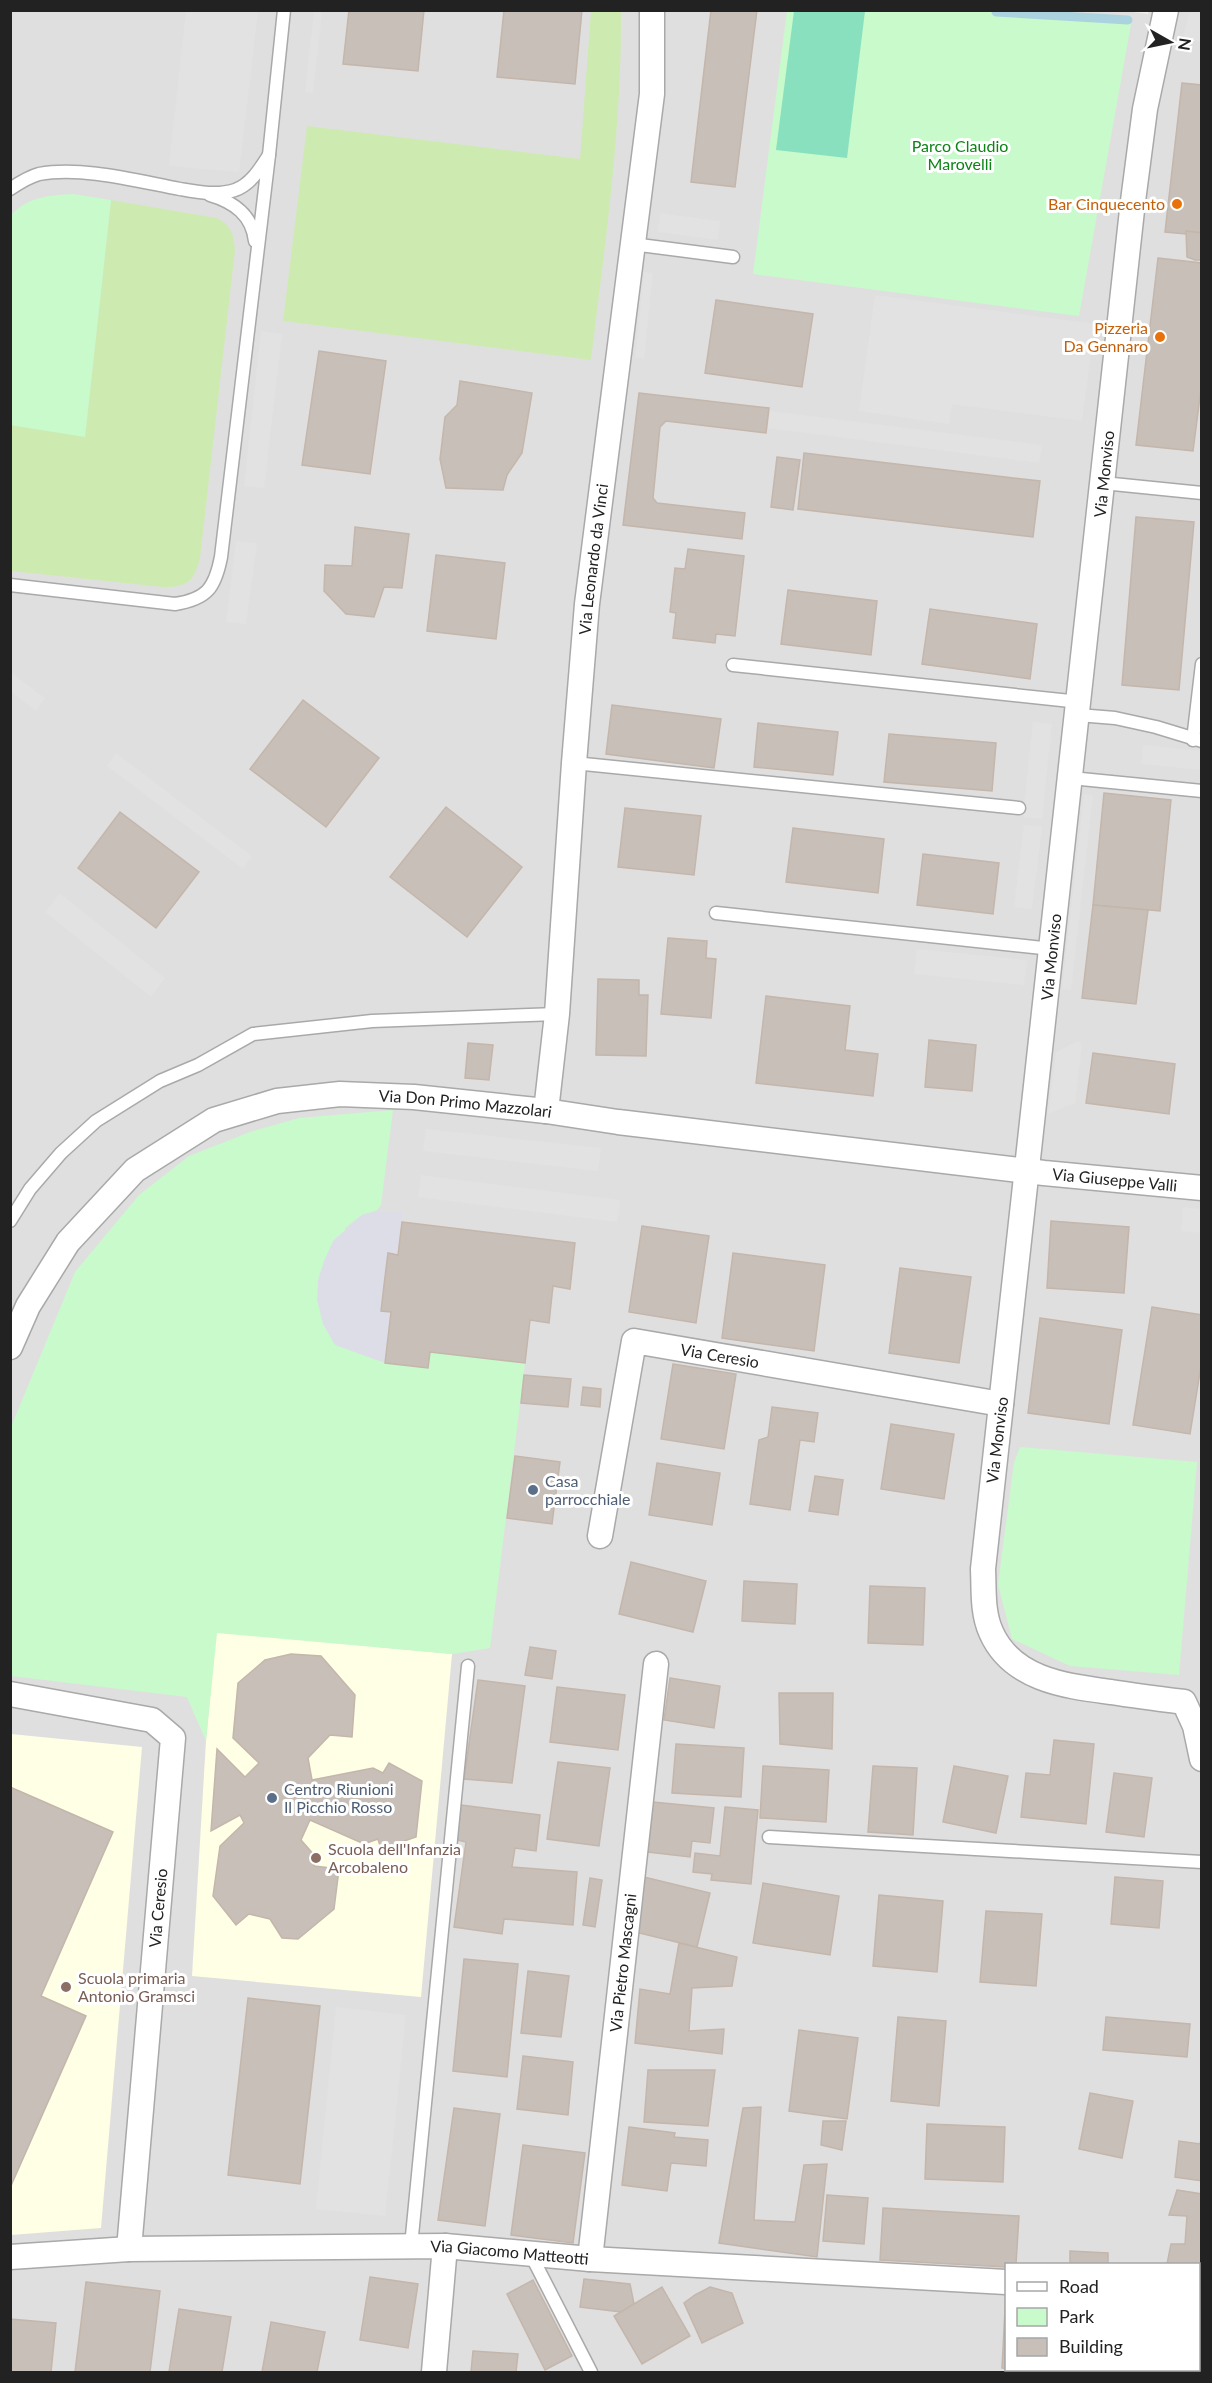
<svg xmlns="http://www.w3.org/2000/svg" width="1212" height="2383" viewBox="0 0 1212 2383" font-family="Lato,sans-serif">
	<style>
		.residential { fill: #e0dfdf; fill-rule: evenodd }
		.education { fill: #ffffe5 }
		.grass { fill: #cdebb0 }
		.park { fill: #c8facc }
		.pitch { fill: #88e0be }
		.parking { fill: #e2e2e2 }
		.plaza { fill: #dddde8 }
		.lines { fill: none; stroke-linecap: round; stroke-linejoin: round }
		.stream { stroke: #aad3df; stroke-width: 9 }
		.building { fill: #c7bfb8; stroke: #c4b6ab; stroke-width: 1.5 }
		.lane-casing { stroke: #a9a9a9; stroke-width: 15 }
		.street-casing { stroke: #a9a9a9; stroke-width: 27 }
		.lane { stroke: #fff; stroke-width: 12 }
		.street { stroke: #fff; stroke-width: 24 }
		.food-dot { fill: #e8710a; stroke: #fff; stroke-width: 2 }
		.service-dot { fill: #5c6f8a; stroke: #fff; stroke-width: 2 }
		.education-dot { fill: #8d6e63; stroke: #fff; stroke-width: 2 }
		.labels { text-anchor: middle; stroke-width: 6; stroke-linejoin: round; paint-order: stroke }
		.park-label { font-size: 16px; fill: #0c8416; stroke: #fff }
		.food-label { font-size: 16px; fill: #c56008; stroke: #fff; text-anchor: end }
		.street-label { font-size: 16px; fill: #222; stroke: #fff }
		.service-label { font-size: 16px; fill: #4e5e75; stroke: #fff; text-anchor: start }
		.education-label { font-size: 16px; fill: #785e54; stroke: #fff; text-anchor: start }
	</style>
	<rect width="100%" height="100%" fill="#f2efe9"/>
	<path class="residential" d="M1117 10 1148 14 1149 11H1201V2372H11V11ZM1006 2264H1198V2370H1006Z"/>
	<g class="education">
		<path d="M216 1632 452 1654 421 1997 192 1976 206 1741Z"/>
		<path d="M11 1734 142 1747 101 2228 11 2235Z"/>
	</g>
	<g class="grass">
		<path d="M591 11H621C622 128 605 244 591 360L283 321 307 126 580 159Z"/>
		<path d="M111 200 216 218C231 224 234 235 235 250L200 558C194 582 187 587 163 587L11 571 10 425 85 436Z"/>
	</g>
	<g class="park">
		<path d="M1028 10 1131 24 1079 316 753 274 787 11Z"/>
		<path d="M73 194 111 200 85 437 10 425 11 215C28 197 49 195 73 194Z"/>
		<path d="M393 1110 381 1205 376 1211 362 1215 345 1228 372 1359 428 1368 430 1352 525 1363 490 1648 452 1654 217 1633 206 1741 187 1697 11 1676V1427L75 1272 139 1195 189 1156 250 1132 299 1118Z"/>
		<path d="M1020 1447 1197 1462 1179 1675 1070 1666 1012 1639 998 1584 1014 1463Z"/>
	</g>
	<path class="pitch" d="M794 11H865L847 158 776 150Z"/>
	<g class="parking">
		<path d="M186 11H258L239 172 169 166Z"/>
		<path d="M314 11H322L313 93 305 92Z"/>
		<path d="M1190 11H1201V42L1183 37Z"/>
		<path d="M660 213 720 221 718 240 658 232Z"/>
		<path d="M644 272 653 273 644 358H635Z"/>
		<path d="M875 295 1095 324 1082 421 952 404 949 424 859 411Z"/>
		<path d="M261 331 282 334 264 488 244 486Z"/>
		<path d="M770 411 1042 445 1039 463 768 428Z"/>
		<path d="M236 541 257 543 246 624 226 622Z"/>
		<path d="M10 672 45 698 36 711 11 692Z"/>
		<path d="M1033 722 1052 724 1042 819 1023 817Z"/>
		<path d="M1143 745 1201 751V770L1141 764Z"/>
		<path d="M116 753 252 856 243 869 107 766Z"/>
		<path d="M1084 794 1093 795 1071 990 1062 989Z"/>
		<path d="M1024 825 1042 827 1032 909 1014 907Z"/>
		<path d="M60 893 165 978 151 997 45 912Z"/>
		<path d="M917 949 1027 960 1024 985 914 974Z"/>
		<path d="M1078 1041 1082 1044 1075 1103 1048 1114 1056 1052Z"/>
		<path d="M426 1129 601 1148 598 1171 423 1151Z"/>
		<path d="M421 1175 620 1200 617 1222 418 1197Z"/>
		<path d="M1183 1207 1201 1209V1233L1181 1231Z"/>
		<path d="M336 2007 406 2015 385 2216 316 2209Z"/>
	</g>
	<path class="plaza" d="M376 1211 403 1212 398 1255 388 1254 384 1285 381 1311 391 1312 385 1363 335 1345 323 1324 317 1300 318 1280 324 1261 333 1241 362 1215Z"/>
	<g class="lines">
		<path class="stream" d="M996 12 1128 20"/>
	</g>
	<g class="building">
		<path d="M349 10H424L418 71 343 64Z"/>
		<path d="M504 10H582L575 84 497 77Z"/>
		<path d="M711 10H757L735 187 691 182Z"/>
		<path d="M1182 83 1202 85V233L1186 231V234L1165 232Z"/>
		<path d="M1186 231 1202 233V260H1195L1187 257Z"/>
		<path d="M1158 258 1202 263V381L1193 451 1136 445Z"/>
		<path d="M716 300 813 314 802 387 705 373Z"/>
		<path d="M319 351 386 361 370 474 302 465Z"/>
		<path d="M460 381 532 393 522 453 507 475 503 490 446 488 440 459 445 417 457 405Z"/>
		<path d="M639 393 769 408 766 433 666 421 660 427 653 498 657 503 745 513 742 539 623 525Z"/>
		<path d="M804 453 1040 481 1033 537 798 509Z"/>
		<path d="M777 457 800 460 793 510 771 507Z"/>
		<path d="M1136 517 1194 522 1179 690 1122 685Z"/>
		<path d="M355 527 409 534 402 588 384 587 374 617 346 614 324 591 325 565 352 566Z"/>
		<path d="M688 549 744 556 735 636 716 634 715 643 673 638 676 613 670 612 675 568 685 569Z"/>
		<path d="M436 555 505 563 496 639 427 631Z"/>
		<path d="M788 590 877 601 871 655 781 644Z"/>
		<path d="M930 609 1037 624 1030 679 922 664Z"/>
		<path d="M303 700 379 758 326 827 250 769Z"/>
		<path d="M612 705 721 719 714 768 606 754Z"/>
		<path d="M758 723 838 732 833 775 754 767Z"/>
		<path d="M889 734 996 743 992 791 884 782Z"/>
		<path d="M1104 793 1171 800 1160 911 1093 905Z"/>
		<path d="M446 807 522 867 467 937 390 877Z"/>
		<path d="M625 808 701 816 694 875 618 867Z"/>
		<path d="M120 812 199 872 156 928 78 868Z"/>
		<path d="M793 828 884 839 878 893 786 882Z"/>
		<path d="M923 854 999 863 993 914 917 905Z"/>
		<path d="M1093 905 1148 910 1136 1004 1082 998Z"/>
		<path d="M668 938 707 941 706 958 716 959 711 1018 661 1014Z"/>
		<path d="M598 979 639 980V995H648L646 1056 596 1055Z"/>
		<path d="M766 996 850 1006 845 1050 878 1054 873 1096 756 1083Z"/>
		<path d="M929 1040 976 1045 972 1091 925 1087Z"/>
		<path d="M468 1043 493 1045 489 1080 465 1078Z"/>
		<path d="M1093 1053 1175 1064 1169 1114 1086 1103Z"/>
		<path d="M1051 1221 1129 1227 1124 1293 1047 1288Z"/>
		<path d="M402 1222 575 1243 570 1289 553 1286 549 1323 530 1320 525 1363 430 1352 428 1368 385 1363 391 1312 381 1311 384 1285 388 1253 398 1255Z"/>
		<path d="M642 1226 709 1236 696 1323 629 1312Z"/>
		<path d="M733 1253 825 1265 814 1351 722 1338Z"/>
		<path d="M900 1268 971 1277 959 1363 889 1353Z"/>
		<path d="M1152 1307 1202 1315V1360L1190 1434 1133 1425Z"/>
		<path d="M1040 1318 1122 1330 1109 1424 1028 1413Z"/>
		<path d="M673 1364 736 1374 724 1449 661 1439Z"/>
		<path d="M524 1375 571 1379 568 1407 521 1403Z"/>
		<path d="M583 1387 601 1389 600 1407 581 1405Z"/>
		<path d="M772 1407 818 1413 814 1442 800 1440 790 1510 750 1504 759 1440 768 1437Z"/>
		<path d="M891 1424 954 1434 944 1499 881 1489Z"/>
		<path d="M515 1456 560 1462 552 1524 507 1518Z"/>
		<path d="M657 1463 720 1473 712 1525 649 1515Z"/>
		<path d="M815 1476 843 1480 838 1515 809 1511Z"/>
		<path d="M631 1562 706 1581 693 1632 619 1614Z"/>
		<path d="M744 1581 797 1584 795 1624 742 1621Z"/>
		<path d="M870 1586 925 1588 923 1645 868 1643Z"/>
		<path d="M530 1647 556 1651 552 1679 525 1675Z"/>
		<path d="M291 1654 321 1656 355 1695 352 1737 330 1735 308 1758 312 1780 373 1768 383 1773 389 1763 422 1781 416 1837 381 1849 378 1839 364 1844 310 1820 301 1840 316 1857 314 1866 339 1869 334 1909 298 1939 282 1938 270 1919 249 1914 236 1925 213 1896 220 1846 244 1823 240 1815 211 1831 217 1749 245 1777 259 1763 233 1738 238 1683 265 1660Z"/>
		<path d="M670 1678 720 1686 714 1728 664 1720Z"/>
		<path d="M478 1680 525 1686 512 1783 464 1779Z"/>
		<path d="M557 1687 625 1695 618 1750 550 1742Z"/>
		<path d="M779 1693H833L832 1749 780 1744Z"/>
		<path d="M1054 1740 1094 1744 1086 1824 1021 1817 1026 1773 1050 1775Z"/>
		<path d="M676 1744 744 1748 741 1797 672 1793Z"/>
		<path d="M558 1762 610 1768 599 1846 547 1839Z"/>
		<path d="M763 1766 829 1770 826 1822 760 1818Z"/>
		<path d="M873 1766 917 1768 913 1835 868 1832Z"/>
		<path d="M954 1766 1008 1776 996 1833 943 1822Z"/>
		<path d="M1114 1773 1152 1778 1144 1837 1106 1832Z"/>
		<path d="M10 1787 113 1832 41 1996 86 2016 10 2188Z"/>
		<path d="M653 1802 714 1808 710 1843 692 1841 690 1857 648 1852Z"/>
		<path d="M461 1805 540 1815 536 1851 515 1848 512 1867 577 1872 573 1925 504 1919 502 1934 454 1927 466 1842 457 1840Z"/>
		<path d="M725 1807 758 1810 751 1884 711 1880 712 1874 693 1872 695 1853 720 1856Z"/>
		<path d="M644 1877 710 1893 697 1947 631 1931Z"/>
		<path d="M1115 1877 1163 1881 1159 1928 1111 1924Z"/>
		<path d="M590 1878 602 1880 595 1927 583 1925Z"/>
		<path d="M763 1883 839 1896 830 1955 753 1943Z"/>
		<path d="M879 1895 943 1901 937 1972 873 1966Z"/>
		<path d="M986 1911 1042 1914 1036 1986 980 1982Z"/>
		<path d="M679 1943 737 1957 732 1986 692 1988 689 2031 724 2029 722 2054 635 2043 640 1989 670 1994Z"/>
		<path d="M464 1959 518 1964 507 2077 453 2071Z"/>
		<path d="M528 1971 569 1976 561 2037 521 2033Z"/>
		<path d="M248 1998 320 2006 300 2184 228 2175Z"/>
		<path d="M898 2017 946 2021 939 2106 891 2101Z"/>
		<path d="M1106 2017 1190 2024 1187 2057 1103 2050Z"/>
		<path d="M799 2030 858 2038 847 2119 789 2111Z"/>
		<path d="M523 2056 573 2062 568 2115 517 2109Z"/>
		<path d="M648 2070H715L708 2126 644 2122Z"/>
		<path d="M1090 2093 1133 2101 1122 2158 1079 2149Z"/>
		<path d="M761 2107 754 2220 795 2222 804 2165 827 2164 817 2257 719 2243 743 2108Z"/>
		<path d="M454 2108 500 2114 485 2226 438 2220Z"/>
		<path d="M823 2121H846L842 2150 821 2145Z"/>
		<path d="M927 2124 1005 2127 1003 2182 925 2179Z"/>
		<path d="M629 2127 675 2133 674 2137 708 2140 706 2166 671 2163 667 2191 622 2185Z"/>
		<path d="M1202 2136V2181L1175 2177 1179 2141 1200 2144Z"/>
		<path d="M523 2145 585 2153 573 2243 511 2235Z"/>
		<path d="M1177 2190 1202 2194V2268H1198V2264H1167L1171 2244H1185L1187 2216 1169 2215Z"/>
		<path d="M827 2195 868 2198 864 2244 823 2241Z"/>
		<path d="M883 2208 1019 2216 1016 2264H1006V2267L880 2260Z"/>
		<path d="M1070 2251 1108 2253V2264H1070Z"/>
		<path d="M370 2277 418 2284 408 2348 360 2340Z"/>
		<path d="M584 2279 630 2284 634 2304 621 2312 580 2307Z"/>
		<path d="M533 2280 572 2356 545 2370 507 2294Z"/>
		<path d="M86 2282 160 2291 150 2372H75Z"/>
		<path d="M1198 2284H1202V2365L1198 2367Z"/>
		<path d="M662 2287 690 2336 642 2364 614 2316Z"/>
		<path d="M710 2287 732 2293 743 2323 702 2343 684 2303 695 2295Z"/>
		<path d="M1006 2290V2369L1002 2368Z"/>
		<path d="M179 2309 231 2317 222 2372H169Z"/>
		<path d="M10 2319 56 2323 51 2372H10Z"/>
		<path d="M271 2322 325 2332 317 2372H262Z"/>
		<path d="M473 2351 518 2354 516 2372H471Z"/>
		<path d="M1021 2370H1053L1054 2372H1031L1030 2370Z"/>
		<path d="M1117 2370H1193L1187 2372H1119Z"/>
	</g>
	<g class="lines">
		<defs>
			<g id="lane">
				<path d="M269 155 284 10"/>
				<path d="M10 189C19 183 28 177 39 174 82 166 137 181 180 189 197 192 217 196 235 190 251 184 260 169 269 155L221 557C215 588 207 599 175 604L10 585"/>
				<path d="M210 195C234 202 252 215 255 241"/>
				<path d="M632 244 733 257"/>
				<path d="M1103 483 1202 493"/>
				<path d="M733 665 1080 702"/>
				<path d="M1078 715 1115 718 1156 727 1202 741"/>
				<path d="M1193 740 1202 664"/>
				<path d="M574 763 1019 808"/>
				<path d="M1071 778 1202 791"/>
				<path d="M716 913 1052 949"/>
				<path d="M10 1221 30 1189 61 1153 96 1121 160 1081 198 1065 253 1034 372 1021 557 1014"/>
				<path d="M769 1837 1202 1862"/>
				<path d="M411 2246 468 1666"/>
				<path d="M531 2255 591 2372"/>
			</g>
			<g id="street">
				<path d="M1166 10 1145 109 1133 201 983 1569C984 1589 982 1612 991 1632 1012 1680 1066 1686 1111 1692 1136 1696 1160 1699 1184 1702L1195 1726 1202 1759"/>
				<path id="s1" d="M546 1111 557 1014 574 763 587 604 652 94V10"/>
				<path id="s2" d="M10 1347 28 1306 68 1242 135 1170 214 1120 277 1101 340 1094 414 1097 546 1111 618 1122 1044 1173 1202 1188"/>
				<path id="s3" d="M600 1536 634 1341 1001 1404"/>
				<path d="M10 1694 152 1720 173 1738 129 2249"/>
				<path id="s4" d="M10 2257 129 2249 445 2246 590 2259 1006 2282"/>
				<path id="s5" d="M590 2259 656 1664"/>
				<path d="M1198 2280H1202"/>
				<path d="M434 2372 445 2246"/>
			</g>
		</defs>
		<use href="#lane" class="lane-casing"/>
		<use href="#street" class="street-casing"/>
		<use href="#lane" class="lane"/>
		<use href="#street" class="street"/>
	</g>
	<g class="food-dot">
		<circle cx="1177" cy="204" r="6"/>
		<circle cx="1160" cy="337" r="6"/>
	</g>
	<g class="service-dot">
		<circle cx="533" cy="1490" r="6"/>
		<circle cx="272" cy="1798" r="6"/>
	</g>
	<g class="education-dot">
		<circle cx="316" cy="1858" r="6"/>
		<circle cx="66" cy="1987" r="6"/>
	</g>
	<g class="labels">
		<g class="park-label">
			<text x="960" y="152">Parco Claudio<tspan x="960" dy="18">Marovelli</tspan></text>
		</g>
		<g class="food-label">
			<text x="1165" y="210">Bar Cinquecento</text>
			<text x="1148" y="334">Pizzeria<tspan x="1148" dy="18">Da Gennaro</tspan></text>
		</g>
		<g class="street-label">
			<text transform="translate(1104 474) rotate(-84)" y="6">Via Monviso</text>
			<text dy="6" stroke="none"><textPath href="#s1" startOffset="554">Via Leonardo da Vinci</textPath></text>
			<text transform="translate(1051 957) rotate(-84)" y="6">Via Monviso</text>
			<text dy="6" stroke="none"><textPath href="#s2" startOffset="567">Via Don Primo Mazzolari</textPath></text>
			<text dy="6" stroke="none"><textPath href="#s2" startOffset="1221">Via Giuseppe Valli</textPath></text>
			<text dy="6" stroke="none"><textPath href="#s3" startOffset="285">Via Ceresio</textPath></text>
			<text transform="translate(997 1440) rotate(-83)" y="6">Via Monviso</text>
			<text transform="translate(158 1908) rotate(-85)" y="6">Via Ceresio</text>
			<text dy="6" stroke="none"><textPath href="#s5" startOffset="298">Via Pietro Mascagni</textPath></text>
			<text dy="6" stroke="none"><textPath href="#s4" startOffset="500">Via Giacomo Matteotti</textPath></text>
		</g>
		<g class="service-label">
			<text x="545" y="1487">Casa<tspan x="545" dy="18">parrocchiale</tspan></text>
			<text x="284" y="1795">Centro Riunioni<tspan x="284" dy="18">Il Picchio Rosso</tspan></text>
		</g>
		<g class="education-label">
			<text x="328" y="1855">Scuola dell'Infanzia<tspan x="328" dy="18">Arcobaleno</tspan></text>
			<text x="78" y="1984">Scuola primaria<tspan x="78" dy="18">Antonio Gramsci</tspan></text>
		</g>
	</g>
	<rect width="1212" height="2383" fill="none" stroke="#222222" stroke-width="24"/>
	<rect x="1005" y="2263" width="195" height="108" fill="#ffffff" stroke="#a7a7a7" stroke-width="1.5"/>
	<rect x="1017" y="2282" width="30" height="9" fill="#ffffff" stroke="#a7a7a7" stroke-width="1.5"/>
	<text x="1059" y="2293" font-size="18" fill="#222222">Road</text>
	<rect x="1017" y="2308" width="30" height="18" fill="#c8facc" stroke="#a7a7a7" stroke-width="1.5"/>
	<text x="1059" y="2323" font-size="18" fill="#222222">Park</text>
	<rect x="1017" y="2338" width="30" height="18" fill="#c7bfb8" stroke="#a7a7a7" stroke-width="1.5"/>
	<text x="1059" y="2353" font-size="18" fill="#222222">Building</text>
	<g transform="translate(1170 42) rotate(99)" stroke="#ffffff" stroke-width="4.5" paint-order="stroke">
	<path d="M0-4.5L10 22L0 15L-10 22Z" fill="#222222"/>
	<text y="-9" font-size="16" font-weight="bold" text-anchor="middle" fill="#222222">N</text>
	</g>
</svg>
